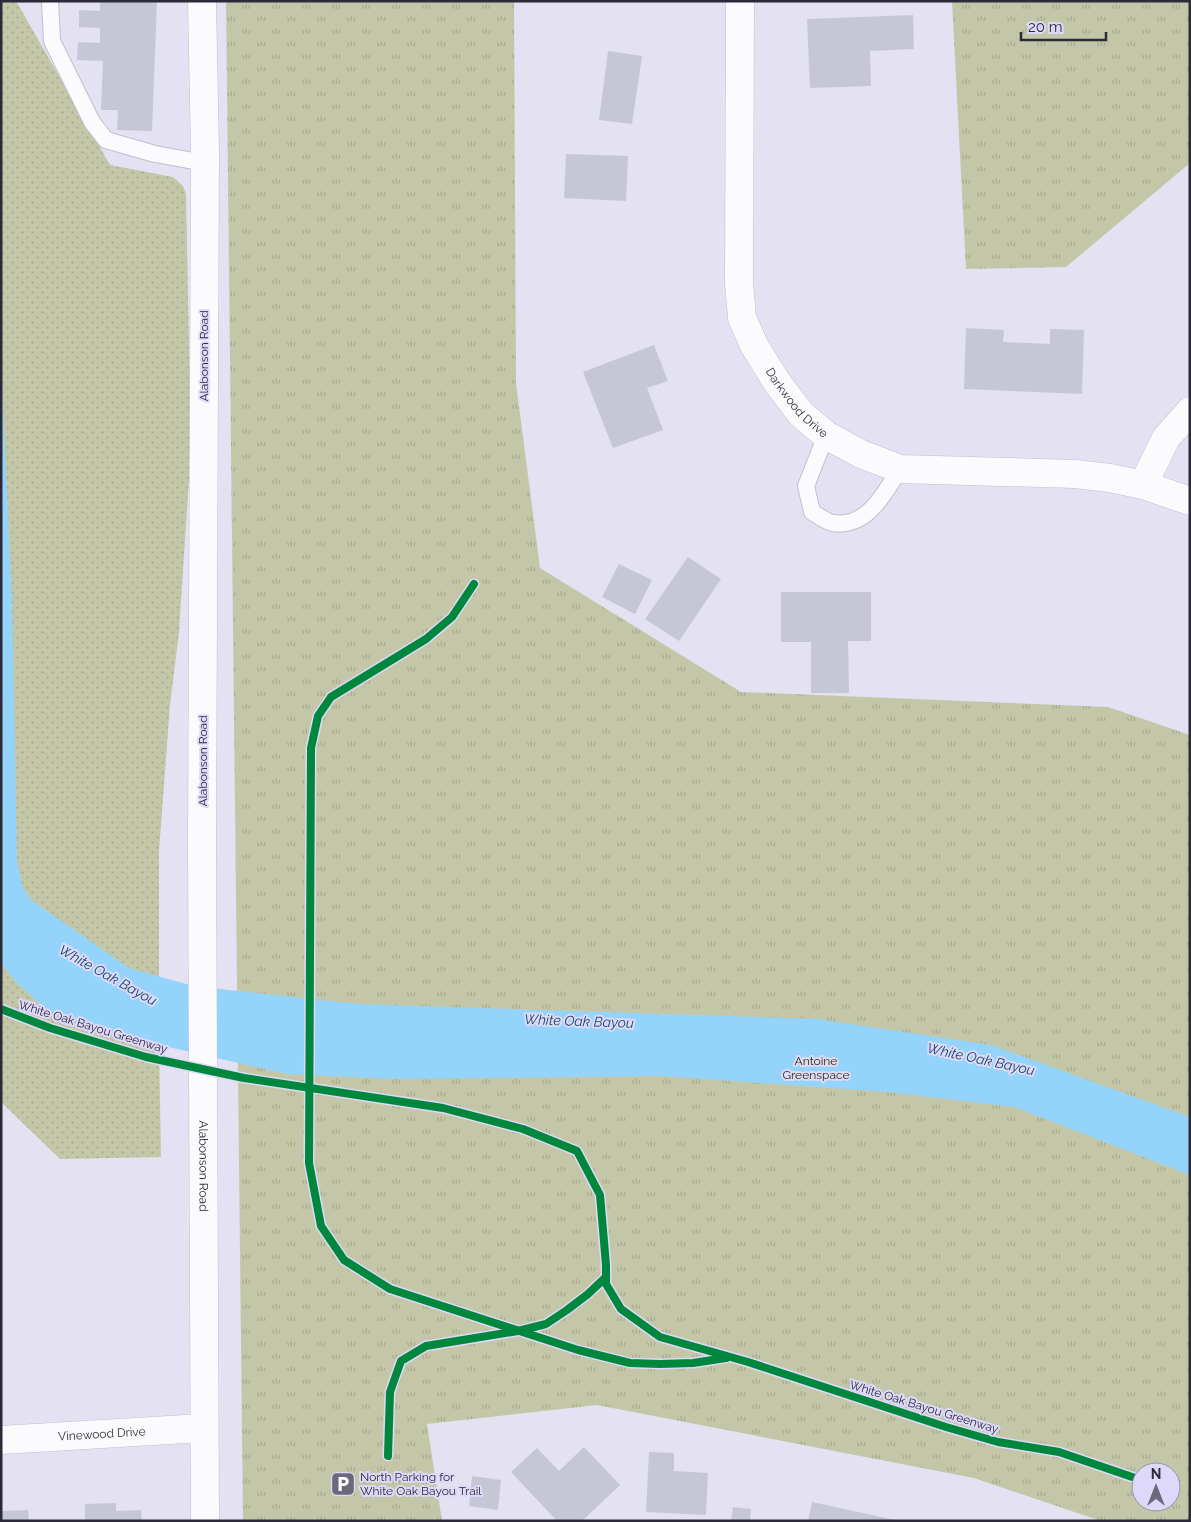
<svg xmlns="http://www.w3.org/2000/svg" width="1191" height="1522" viewBox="0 0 1191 1522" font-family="Raleway,sans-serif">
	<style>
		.grass { fill: url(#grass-dots) }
		.park { fill: url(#park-tufts); fill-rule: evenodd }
		.water { fill: #94d4fb }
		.building { fill: #c6c7d6 }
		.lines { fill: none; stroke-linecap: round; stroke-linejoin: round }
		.lane-casing { stroke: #c1bfcf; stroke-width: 18 }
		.street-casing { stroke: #c1bfcf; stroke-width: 29 }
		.secondary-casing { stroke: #c1bfcf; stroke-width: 29 }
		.lane { stroke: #fbfafd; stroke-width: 16 }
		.street { stroke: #fbfafd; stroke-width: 28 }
		.secondary { stroke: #fbfafd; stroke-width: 28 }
		.cycleway-casing { stroke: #ded9fa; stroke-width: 11 }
		.cycleway { stroke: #00873e; stroke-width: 8 }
		.labels { text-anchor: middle; stroke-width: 4; stroke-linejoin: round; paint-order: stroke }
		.street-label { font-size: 12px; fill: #2c2a39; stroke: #ded9fa }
		.park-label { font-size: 12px; fill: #2e3100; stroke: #ded9fa }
		.poi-label { font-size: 12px; fill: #2c2a39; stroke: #ded9fa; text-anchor: start }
		.water-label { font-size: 14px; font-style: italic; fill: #134760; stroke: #ded9fa }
	</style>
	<defs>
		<pattern id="grass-dots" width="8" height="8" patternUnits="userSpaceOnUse" patternTransform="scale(1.25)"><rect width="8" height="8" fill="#c4c7a7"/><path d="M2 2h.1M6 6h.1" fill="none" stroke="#a9ab90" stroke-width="1.8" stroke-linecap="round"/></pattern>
		<pattern id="park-tufts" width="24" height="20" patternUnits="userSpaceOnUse" patternTransform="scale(1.25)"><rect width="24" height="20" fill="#c4c7a7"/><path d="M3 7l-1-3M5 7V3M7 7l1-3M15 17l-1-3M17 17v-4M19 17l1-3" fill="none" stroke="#a9ab90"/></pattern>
	</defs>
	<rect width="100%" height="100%" fill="#e3e1f2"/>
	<path class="grass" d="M1 1H16L110 165 173 177 183 186 186 194 190 402 189 479 179 632 170 705 159 851V1045L161 1157 60 1159 1 1102Z"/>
	<g class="park">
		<path d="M226 1H514L516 383 540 568 741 692 1108 707 1190 735V1521H1101L974 1478 597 1405 427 1424 442 1521H243ZM1141 1472H1171V1502H1141Z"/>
		<path d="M952 1H1190V163L1066 267 966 269Z"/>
	</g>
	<path class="water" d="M1 364 12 600 17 862 23 888 31 900 129 968 193 986 357 1004 817 1019 991 1045 1190 1117V1175L1014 1107 887 1092 662 1076 395 1079 287 1074 116 1035 69 1022 43 1007 17 983 1 963Z"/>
	<g class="building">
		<path d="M100 1H157L152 131 117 130 118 110H101L103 61 77 60 78 42 100 43V28L79 27V10L100 11Z"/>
		<path d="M913 15 914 49 870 51 871 86 810 88 807 19Z"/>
		<path d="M608 51 642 56 632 124 599 120Z"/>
		<path d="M566 154 628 156 626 201 564 198Z"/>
		<path d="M966 328 1004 330 1003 342 1050 344V329L1084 330 1082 394 964 389Z"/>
		<path d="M654 345 668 381 647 388 663 430 613 448 583 372Z"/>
		<path d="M688 557 721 579 679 641 645 619Z"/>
		<path d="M619 564 652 580 635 614 602 597Z"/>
		<path d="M781 592H871V641H848L849 693H811V642H781Z"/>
		<path d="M584 1447 620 1485 582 1521H557L511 1472 537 1448 559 1471Z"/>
		<path d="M649 1452 674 1453V1471L708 1473 706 1515 646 1512Z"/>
		<path d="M472 1476 501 1480 498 1510 469 1506Z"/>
		<path d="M812 1502 895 1520V1521H808Z"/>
		<path d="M116 1503V1511L141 1510 142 1521H85V1504Z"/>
		<path d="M733 1507 751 1509 750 1521H731Z"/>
		<path d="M28 1510 29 1521H1V1511Z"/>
	</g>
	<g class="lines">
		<defs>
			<g id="lane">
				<path d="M50 1 52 41 92 122 106 140 155 154 205 163"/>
				<path d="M826 435 806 486 812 512C819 516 826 522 833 523 868 528 884 493 900 469"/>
			</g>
			<g id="street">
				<path id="s1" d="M740 1 739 283 742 318 754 345 776 381 801 414 826 435 861 454 900 469 1075 474 1110 478 1143 485 1190 501"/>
				<path d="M1143 485 1166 438 1190 411"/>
				<path id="s2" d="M1 1440 203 1428"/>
			</g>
			<g id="secondary">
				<path id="s3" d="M202 1 205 154 202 843 205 1521"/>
			</g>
		</defs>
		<use href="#lane" class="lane-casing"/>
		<use href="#street" class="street-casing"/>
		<use href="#secondary" class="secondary-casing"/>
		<use href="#lane" class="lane"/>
		<use href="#street" class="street"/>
		<use href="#secondary" class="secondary"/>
		<defs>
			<g id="cycleway">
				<path d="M474 584 452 617 426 639 331 697 318 716 311 748 309 1163 321 1226 344 1260 390 1289 578 1350 630 1363 660 1364 693 1363 726 1358"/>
				<path d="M1 1009 50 1028 146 1057 244 1078 443 1108 523 1129 577 1151 600 1195 606 1265V1284L621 1309 660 1337 748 1362 946 1427 998 1442 1059 1452 1141 1480"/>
				<path d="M388 1456 390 1392 401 1361 426 1346 518 1331 546 1324 567 1310 588 1294 606 1277"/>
			</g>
		</defs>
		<use href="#cycleway" class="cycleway-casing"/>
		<use href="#cycleway" class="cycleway"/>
	</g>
	<defs>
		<symbol id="parking-square" viewBox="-11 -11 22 22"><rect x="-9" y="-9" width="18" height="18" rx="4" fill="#6c6a7a" stroke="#ded9fa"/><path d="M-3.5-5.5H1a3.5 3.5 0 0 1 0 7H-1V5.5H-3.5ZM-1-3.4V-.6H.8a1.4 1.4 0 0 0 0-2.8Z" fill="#fff"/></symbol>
	</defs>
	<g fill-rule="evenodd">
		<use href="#parking-square" x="329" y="1470" width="28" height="28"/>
	</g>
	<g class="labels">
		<g class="street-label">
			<text transform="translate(204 356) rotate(-90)" y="4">Alabonson Road</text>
			<text dy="4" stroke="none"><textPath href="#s1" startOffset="419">Darkwood Drive</textPath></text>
			<text transform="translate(203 761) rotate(-90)" y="4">Alabonson Road</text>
			<text transform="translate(93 1027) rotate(17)" y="4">White Oak Bayou Greenway</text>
			<text dy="4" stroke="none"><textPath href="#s3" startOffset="1165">Alabonson Road</textPath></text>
			<text transform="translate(924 1407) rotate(17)" y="4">White Oak Bayou Greenway</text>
			<text dy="4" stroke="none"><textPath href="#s2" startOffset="101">Vinewood Drive</textPath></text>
		</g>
		<g class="park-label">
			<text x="816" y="1065">Antoine<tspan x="816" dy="14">Greenspace</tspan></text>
		</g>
		<g class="poi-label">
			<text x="360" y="1481">North Parking for<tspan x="360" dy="14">White Oak Bayou Trail</tspan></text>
		</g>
		<g class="water-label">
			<text transform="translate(108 975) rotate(29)" y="5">White Oak Bayou</text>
			<text transform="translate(579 1021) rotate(2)" y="5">White Oak Bayou</text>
			<text transform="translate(981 1059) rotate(12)" y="5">White Oak Bayou</text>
		</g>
	</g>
	<rect width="1191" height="1522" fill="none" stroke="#2c2a39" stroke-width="5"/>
	<g transform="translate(1156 1487)"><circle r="24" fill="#ded9fa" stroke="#9793ad"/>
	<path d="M0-4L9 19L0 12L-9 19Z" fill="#6c6a7a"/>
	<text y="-8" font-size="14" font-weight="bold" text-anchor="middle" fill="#2c2a39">N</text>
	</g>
	<path d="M1021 32v8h85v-8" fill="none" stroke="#2c2a39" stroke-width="2.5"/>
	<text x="1028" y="32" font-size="15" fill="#2c2a39" stroke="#ded9fa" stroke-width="4" paint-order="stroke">20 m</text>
</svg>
